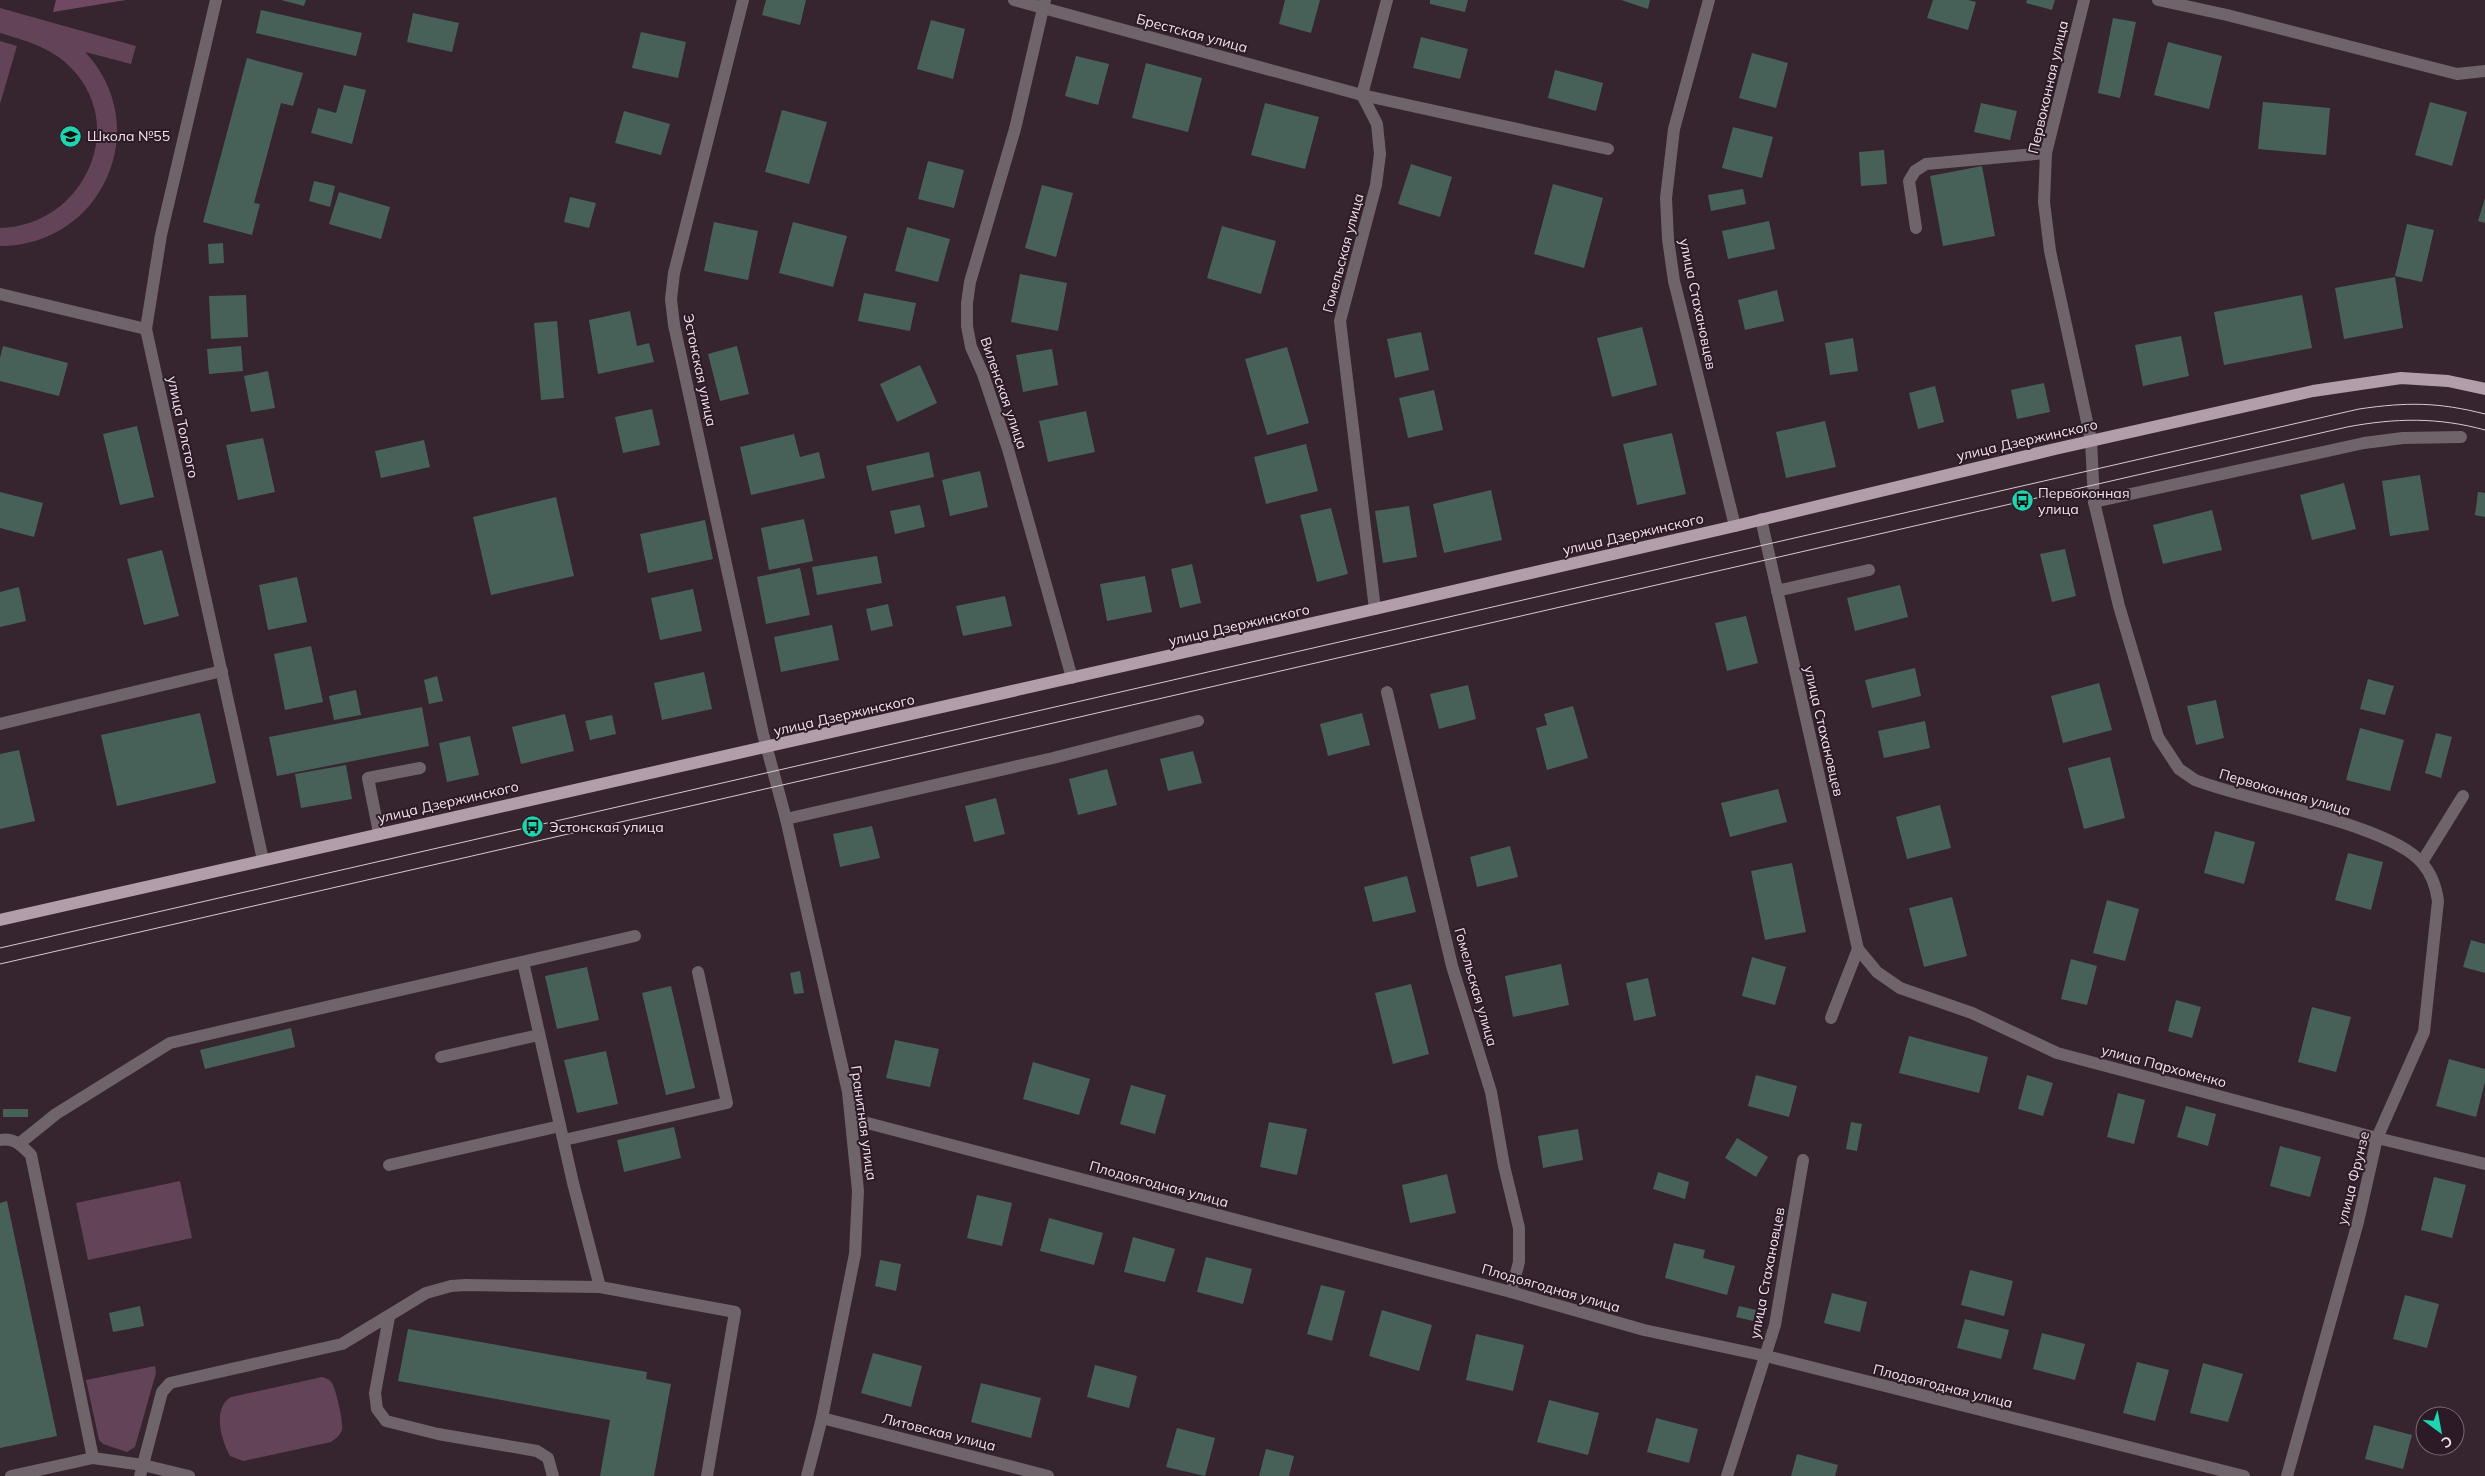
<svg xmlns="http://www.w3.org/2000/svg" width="2485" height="1476" viewBox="0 0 2485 1476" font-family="Mulish,sans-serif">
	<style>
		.green { fill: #624357 }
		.forest { fill: #704862 }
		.building { fill: #476159 }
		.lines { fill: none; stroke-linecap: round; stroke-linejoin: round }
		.minor { stroke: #6e646a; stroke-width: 12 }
		.major { stroke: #b29eaa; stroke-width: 12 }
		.tram { stroke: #d7c9d1; stroke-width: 1 }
		.labels { text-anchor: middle; stroke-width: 4; stroke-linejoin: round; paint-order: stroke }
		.street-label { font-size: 14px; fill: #f0e3eb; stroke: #2c1a26 }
		.poi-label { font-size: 14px; fill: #f0e3eb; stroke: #2c1a26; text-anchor: start }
	</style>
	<rect width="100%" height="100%" fill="#36242f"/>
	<g class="green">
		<path d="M0 8 136 46 131 64 85 52C155 126 103 246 0 246V228C85 226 132 122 66 63 47 46 23 40 0 33Z"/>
		<path d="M0 41 17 46 0 104Z"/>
		<path d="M180 1181 192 1238 88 1260 76 1203Z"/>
		<path d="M155 1366 156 1373 135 1447 127 1452 103 1444 99 1440 86 1380Z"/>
		<path d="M322 1377C326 1378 329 1379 332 1383 336 1389 344 1424 342 1430 340 1436 335 1439 331 1442L243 1461 230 1456C221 1440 212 1408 231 1397Z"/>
	</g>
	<path class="forest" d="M56 0H126L53 12Z"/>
	<g class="building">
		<path d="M281 0H306L304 6Z"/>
		<path d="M766 0H806L800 25 762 15Z"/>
		<path d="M1285 0H1320L1311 33 1279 24Z"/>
		<path d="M1430 0H1468L1465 12 1430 4Z"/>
		<path d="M1621 0H1650L1648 9Z"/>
		<path d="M1933 0H1968L1976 2 1968 30 1927 18Z"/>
		<path d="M2027 0H2055L2052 10 2026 3Z"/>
		<path d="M261 10 362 33 356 56 256 33Z"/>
		<path d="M413 13 459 23 452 52 407 42Z"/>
		<path d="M2113 18 2136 22 2120 98 2098 93Z"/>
		<path d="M931 20 965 29 953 79 917 69Z"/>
		<path d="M641 32 686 42 678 78 632 68Z"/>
		<path d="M1421 37 1468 49 1460 79 1413 68Z"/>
		<path d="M2168 42 2222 56 2209 109 2154 95Z"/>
		<path d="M1752 53 1788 63 1776 108 1739 98Z"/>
		<path d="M1076 56 1109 64 1098 105 1065 96Z"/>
		<path d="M247 58 303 73 293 106 281 103 254 203 260 204 252 235 203 222Z"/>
		<path d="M1146 63 1202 78 1188 132 1132 118Z"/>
		<path d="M1555 70 1603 83 1596 111 1548 98Z"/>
		<path d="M344 85 366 90 352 144 311 133 318 108 336 113Z"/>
		<path d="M2263 102 2330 108 2326 155 2258 149Z"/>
		<path d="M2430 102 2467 112 2452 166 2415 155Z"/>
		<path d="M1265 103 1319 117 1305 169 1251 155Z"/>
		<path d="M1981 103 2017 111 2010 140 1974 132Z"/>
		<path d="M782 110 827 122 809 184 765 172Z"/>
		<path d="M624 111 670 124 661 155 615 143Z"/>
		<path d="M1733 127 1773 137 1762 178 1722 168Z"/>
		<path d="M1884 150 1887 184 1861 186 1859 152Z"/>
		<path d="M928 161 964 170 954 208 918 199Z"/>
		<path d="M1411 164 1452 177 1440 217 1398 204Z"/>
		<path d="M1982 166 1995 236 1943 246 1930 176Z"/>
		<path d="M314 181 335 186 330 207 309 201Z"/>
		<path d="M1553 184 1603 198 1584 268 1534 254Z"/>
		<path d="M1042 185 1073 193 1056 257 1025 248Z"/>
		<path d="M1743 189 1746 204 1711 211 1708 195Z"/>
		<path d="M339 192 390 207 381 239 329 224Z"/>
		<path d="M570 197 596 203 589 228 564 222Z"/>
		<path d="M2485 198V223L2478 221Z"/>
		<path d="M1769 221 1775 249 1728 259 1722 231Z"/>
		<path d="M714 222 758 231 748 280 704 271Z"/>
		<path d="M793 222 847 236 833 287 779 273Z"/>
		<path d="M2407 224 2434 230 2422 282 2395 276Z"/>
		<path d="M1222 226 1276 241 1261 294 1207 278Z"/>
		<path d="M907 227 950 239 938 282 895 271Z"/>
		<path d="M223 243 224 263 209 264 208 244Z"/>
		<path d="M1020 274 1067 283 1058 331 1011 322Z"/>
		<path d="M2395 277 2403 328 2344 339 2335 288Z"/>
		<path d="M1777 290 1784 321 1745 330 1738 300Z"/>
		<path d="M864 293 916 303 910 331 858 321Z"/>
		<path d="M246 295 248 337 211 339 209 296Z"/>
		<path d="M2302 295 2312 348 2224 365 2214 312Z"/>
		<path d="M630 311 637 346 649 343 654 362 598 374 589 320Z"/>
		<path d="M557 321 564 398 541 400 534 323Z"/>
		<path d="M1642 327 1657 385 1612 397 1597 338Z"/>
		<path d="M1421 332 1429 370 1395 378 1387 339Z"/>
		<path d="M2181 336 2189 376 2143 386 2135 345Z"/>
		<path d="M1853 338 1858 371 1830 375 1825 343Z"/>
		<path d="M3 346 68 363 59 396 0 381V358Z"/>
		<path d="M241 346 243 371 209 374 207 349Z"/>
		<path d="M737 346 749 394 720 401 708 354Z"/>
		<path d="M1287 347 1309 423 1267 435 1245 359Z"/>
		<path d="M1052 349 1058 385 1023 392 1016 355Z"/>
		<path d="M920 365 937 403 897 422 880 384Z"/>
		<path d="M268 371 275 408 251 412 244 376Z"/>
		<path d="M2044 383 2050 412 2017 419 2011 390Z"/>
		<path d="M1935 386 1944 422 1918 429 1909 393Z"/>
		<path d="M1434 390 1443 430 1408 438 1399 398Z"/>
		<path d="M652 409 660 445 623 453 615 417Z"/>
		<path d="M1086 411 1095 452 1048 462 1039 421Z"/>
		<path d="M1825 421 1836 467 1786 478 1776 432Z"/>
		<path d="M137 426 154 497 120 505 103 434Z"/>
		<path d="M1672 433 1686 494 1637 505 1623 444Z"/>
		<path d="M794 434 800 457 819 452 825 478 751 495 740 447Z"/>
		<path d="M263 438 275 492 238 500 226 445Z"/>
		<path d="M424 440 430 467 381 478 375 451Z"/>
		<path d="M1306 444 1318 491 1266 504 1254 457Z"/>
		<path d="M929 452 934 477 872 491 866 466Z"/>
		<path d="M980 471 988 507 950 516 942 480Z"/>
		<path d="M2420 475 2429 530 2390 536 2382 481Z"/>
		<path d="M2344 483 2356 529 2312 540 2300 495Z"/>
		<path d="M1491 490 1502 540 1444 553 1433 504Z"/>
		<path d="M0 492 43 503 34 537 0 528Z"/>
		<path d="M2478 492 2485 493V517L2475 515Z"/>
		<path d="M556 497 574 576 491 595 473 517Z"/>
		<path d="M920 505 925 527 895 534 890 511Z"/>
		<path d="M1409 506 1417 557 1383 563 1375 511Z"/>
		<path d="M1331 508 1348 574 1317 582 1300 515Z"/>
		<path d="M2212 510 2222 550 2163 564 2153 525Z"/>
		<path d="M804 519 813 561 769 570 761 528Z"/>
		<path d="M705 520 713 559 648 573 640 534Z"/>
		<path d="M2065 549 2076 596 2052 602 2040 554Z"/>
		<path d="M162 550 179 616 144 625 127 559Z"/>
		<path d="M877 556 882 583 817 595 812 567Z"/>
		<path d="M1192 564 1201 603 1180 608 1171 569Z"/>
		<path d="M800 568 810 615 766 624 757 577Z"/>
		<path d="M1145 576 1152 612 1107 621 1100 584Z"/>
		<path d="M297 577 307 622 268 630 259 585Z"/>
		<path d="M1900 585 1908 617 1855 631 1847 598Z"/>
		<path d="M19 587 26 621 0 627V592Z"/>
		<path d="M693 589 702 631 660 640 651 598Z"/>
		<path d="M1005 596 1012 626 963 636 956 606Z"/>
		<path d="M888 604 893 626 871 631 866 609Z"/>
		<path d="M1746 616 1758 663 1727 671 1715 623Z"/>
		<path d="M832 625 839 660 781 672 774 637Z"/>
		<path d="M311 646 323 702 285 710 274 654Z"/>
		<path d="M1915 668 1921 696 1872 708 1865 680Z"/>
		<path d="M704 672 712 709 662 720 654 683Z"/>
		<path d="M437 676 443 701 429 704 424 680Z"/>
		<path d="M2368 679 2394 686 2385 715 2360 709Z"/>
		<path d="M2099 683 2112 730 2063 743 2051 696Z"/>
		<path d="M1468 685 1476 719 1439 729 1430 694Z"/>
		<path d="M356 690 361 715 334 720 329 696Z"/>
		<path d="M2216 700 2224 738 2196 745 2187 706Z"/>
		<path d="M1573 706 1588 758 1547 770 1536 728 1547 725 1544 714Z"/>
		<path d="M422 707 429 746 277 776 269 737Z"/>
		<path d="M200 713 216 783 117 806 101 735Z"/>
		<path d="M1362 713 1370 745 1328 756 1320 724Z"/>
		<path d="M565 714 574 751 521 764 512 727Z"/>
		<path d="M612 715 616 734 590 740 585 721Z"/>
		<path d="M1925 721 1930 748 1884 758 1878 731Z"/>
		<path d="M2360 728 2404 740 2390 791 2346 780Z"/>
		<path d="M2436 733 2452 737 2441 778 2425 773Z"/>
		<path d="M470 736 479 775 447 782 439 743Z"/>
		<path d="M19 750 35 821 0 829V754Z"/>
		<path d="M1193 751 1202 783 1168 791 1160 759Z"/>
		<path d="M2110 757 2125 818 2084 829 2068 768Z"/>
		<path d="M346 765 352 799 301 808 295 774Z"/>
		<path d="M1107 769 1117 805 1078 815 1069 779Z"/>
		<path d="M1778 789 1787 822 1730 837 1721 803Z"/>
		<path d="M996 798 1005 834 974 842 965 806Z"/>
		<path d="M1940 805 1951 848 1907 859 1896 817Z"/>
		<path d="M872 826 880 858 840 867 833 834Z"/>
		<path d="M2215 831 2255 842 2244 884 2204 873Z"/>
		<path d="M1510 846 1518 877 1477 887 1470 857Z"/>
		<path d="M2348 853 2383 862 2371 910 2335 900Z"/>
		<path d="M1792 863 1806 932 1765 940 1751 871Z"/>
		<path d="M1407 876 1416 912 1373 922 1364 887Z"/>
		<path d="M1952 897 1967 956 1924 967 1909 908Z"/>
		<path d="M2107 900 2139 909 2125 961 2093 953Z"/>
		<path d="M2471 940 2485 944V973L2463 967Z"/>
		<path d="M1752 957 1786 967 1775 1005 1742 996Z"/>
		<path d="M2071 959 2097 966 2087 1005 2061 999Z"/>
		<path d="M1561 964 1569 1005 1513 1017 1505 976Z"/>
		<path d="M587 967 599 1020 557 1029 545 976Z"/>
		<path d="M800 971 804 993 794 994 790 973Z"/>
		<path d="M1648 978 1656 1016 1634 1021 1626 983Z"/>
		<path d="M1411 984 1429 1054 1393 1064 1375 993Z"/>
		<path d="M671 986 695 1088 666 1095 642 993Z"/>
		<path d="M2176 1000 2201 1007 2192 1038 2168 1031Z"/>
		<path d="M2312 1007 2351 1017 2336 1072 2298 1062Z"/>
		<path d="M291 1028 295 1047 205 1069 200 1050Z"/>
		<path d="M1909 1036 1988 1057 1979 1093 1899 1073Z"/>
		<path d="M895 1040 939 1049 930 1087 886 1078Z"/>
		<path d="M606 1051 618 1104 577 1113 564 1060Z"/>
		<path d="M2449 1059 2485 1069V1082L2476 1117 2436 1106Z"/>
		<path d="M1033 1062 1090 1079 1079 1115 1023 1099Z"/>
		<path d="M1756 1075 1797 1086 1789 1117 1748 1106Z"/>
		<path d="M2027 1075 2053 1083 2043 1116 2018 1109Z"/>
		<path d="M1131 1085 1166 1095 1155 1134 1120 1124Z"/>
		<path d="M2118 1093 2145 1100 2134 1144 2107 1137Z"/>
		<path d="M2186 1106 2216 1114 2208 1146 2177 1137Z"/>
		<rect x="3" y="1109" width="25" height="8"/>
		<path d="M1269 1122 1307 1129 1297 1175 1260 1167Z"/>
		<path d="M1851 1122 1862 1124 1857 1151 1846 1149Z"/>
		<path d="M674 1127 681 1158 624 1172 617 1140Z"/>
		<path d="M1578 1129 1583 1160 1543 1168 1538 1136Z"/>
		<path d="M1737 1138 1768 1157 1756 1177 1725 1158Z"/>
		<path d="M2280 1146 2321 1157 2310 1197 2270 1186Z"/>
		<path d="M1658 1172 1689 1182 1685 1199 1653 1189Z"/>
		<path d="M1447 1174 1456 1213 1410 1223 1402 1185Z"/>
		<path d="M2434 1177 2466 1185 2452 1238 2421 1230Z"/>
		<path d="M977 1195 1012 1203 1002 1246 967 1238Z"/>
		<path d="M7 1201 57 1436 0 1448V1203Z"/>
		<path d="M1049 1218 1103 1233 1094 1265 1040 1251Z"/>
		<path d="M1133 1237 1175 1249 1165 1282 1124 1272Z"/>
		<path d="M1674 1243 1705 1250 1703 1258 1735 1266 1727 1295 1665 1278Z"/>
		<path d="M1206 1257 1252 1269 1243 1304 1197 1292Z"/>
		<path d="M880 1260 901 1264 896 1291 875 1286Z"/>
		<path d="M1970 1270 2013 1281 2004 1316 1961 1305Z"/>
		<path d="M1321 1285 1345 1291 1332 1341 1307 1334Z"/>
		<path d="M1832 1293 1867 1302 1860 1332 1824 1323Z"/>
		<path d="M2405 1295 2439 1304 2427 1348 2393 1339Z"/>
		<path d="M140 1306 144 1326 113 1332 109 1313Z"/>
		<path d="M1739 1306 1756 1310 1753 1321 1736 1317Z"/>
		<path d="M1382 1310 1432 1325 1419 1371 1369 1356Z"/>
		<path d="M1965 1319 2009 1330 2001 1359 1957 1348Z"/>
		<path d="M408 1329 647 1372 646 1379 671 1384 654 1476H600L610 1420 398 1381Z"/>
		<path d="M2042 1333 2085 1344 2075 1380 2033 1369Z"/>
		<path d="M1476 1334 1524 1345 1513 1391 1466 1380Z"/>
		<path d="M873 1353 922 1366 911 1407 861 1393Z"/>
		<path d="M2137 1362 2169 1370 2155 1421 2123 1413Z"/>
		<path d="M2203 1363 2243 1374 2228 1422 2190 1413Z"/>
		<path d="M1095 1365 1137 1376 1129 1408 1087 1397Z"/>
		<path d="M981 1383 1041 1398 1031 1438 971 1422Z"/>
		<path d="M1549 1400 1599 1413 1588 1455 1537 1442Z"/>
		<path d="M1656 1418 1698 1429 1689 1463 1647 1452Z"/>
		<path d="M2374 1425 2412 1435 2403 1469 2365 1459Z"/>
		<path d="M1177 1428 1215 1438 1205 1476 1166 1467Z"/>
		<path d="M1266 1449 1294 1456 1289 1476H1259Z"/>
		<path d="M1797 1454 1838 1465 1835 1476H1791Z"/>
	</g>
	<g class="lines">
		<g class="minor">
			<path d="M216 0 161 235 146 329 263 860"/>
			<path d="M743 0 674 273 671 299 674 325 763 734 786 819 848 1092 858 1191 855 1254 822 1418 807 1476"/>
			<path d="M1014 0 1362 95 1608 149"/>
			<path d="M1045 0 1015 129 970 282 967 303V326L971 347 983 374 1008 449 1072 678"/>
			<path d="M1709 0 1674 129 1666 198 1668 239 1674 281 1735 526"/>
			<path d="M2084 0 2046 153 2044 202 2050 251 2091 440 2094 502 2119 606 2158 737 2179 769 2195 780C2248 801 2390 824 2422 863 2432 874 2436 886 2438 901L2424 1032 2377 1138 2358 1222 2287 1476"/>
			<path d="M2158 0 2227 15 2457 74 2485 71"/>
			<path d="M1916 228 1909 181 1915 171 1926 164 2046 153"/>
			<path d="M0 294 146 329"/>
			<path d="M2094 502 2364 443 2403 438 2461 437"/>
			<path d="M1761 519 1858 949 1877 972 1900 988 1972 1013 2057 1053 2377 1138 2485 1164"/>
			<path d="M1777 591 1869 570"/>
			<path d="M1375 609 1340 321 1376 185 1380 154 1377 124 1362 95 1387 0"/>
			<path d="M1387 692 1452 966 1491 1092 1504 1166 1519 1228V1262L1511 1292"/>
			<path d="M0 724 222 671"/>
			<path d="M786 819 1053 758 1198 721"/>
			<path d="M379 833 368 778 420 768"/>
			<path d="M2422 862 2463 796"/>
			<path d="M523 962 573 1183 600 1287"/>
			<path d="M1831 1018 1858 949"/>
			<path d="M441 1057 539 1035"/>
			<path d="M852 1119 1511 1292 1644 1330 1766 1356 2244 1476"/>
			<path d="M0 1140C14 1137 22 1146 31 1155L93 1458 143 1465 189 1476"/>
			<path d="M564 1140 727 1103 698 972"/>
			<path d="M20 1143 56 1114 170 1043 635 936"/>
			<path d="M389 1165 560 1126"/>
			<path d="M389 1317 375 1393 377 1409 386 1421 438 1434 537 1451 548 1458 553 1476"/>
			<path d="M822 1418 1048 1476"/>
			<path d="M11 1476 93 1458"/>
			<path d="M140 1476 162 1392 170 1383 342 1344 426 1293 451 1286 465 1285 600 1287 735 1312 707 1476"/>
			<path d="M1727 1476 1775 1325 1803 1160"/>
		</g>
		<path class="major" d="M0 920 1375 609 1735 526 2055 449 2313 391 2401 378 2448 381 2485 389"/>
		<g class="tram">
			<path d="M0 948 2359 409C2407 402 2438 402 2485 414"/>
			<path d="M0 964 2347 427C2395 418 2438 417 2485 430"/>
		</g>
	</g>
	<defs>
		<symbol id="school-disc" viewBox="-11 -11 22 22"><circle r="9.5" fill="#1fd5b0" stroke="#2c1a26"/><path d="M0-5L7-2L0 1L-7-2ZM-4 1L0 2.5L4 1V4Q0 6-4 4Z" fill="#111"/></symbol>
		<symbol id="bus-disc" viewBox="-11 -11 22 22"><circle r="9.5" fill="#1fd5b0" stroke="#2c1a26"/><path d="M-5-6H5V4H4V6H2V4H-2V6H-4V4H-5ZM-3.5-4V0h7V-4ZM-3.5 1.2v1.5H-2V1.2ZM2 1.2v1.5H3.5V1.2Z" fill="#111"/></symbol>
	</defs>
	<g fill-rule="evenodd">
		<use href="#school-disc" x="58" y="124" width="25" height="25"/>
		<use href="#bus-disc" x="2010" y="488" width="25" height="25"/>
		<use href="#bus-disc" x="520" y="814" width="25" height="25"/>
	</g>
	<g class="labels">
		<g class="street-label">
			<text transform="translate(1192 33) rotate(15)" y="5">Брестская улица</text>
			<text transform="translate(2048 87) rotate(-77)" y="5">Первоконная улица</text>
			<text transform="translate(1343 253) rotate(-75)" y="5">Гомельская улица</text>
			<text transform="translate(1698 304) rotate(78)" y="5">улица Стахановцев</text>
			<text transform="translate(700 370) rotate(78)" y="5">Эстонская улица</text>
			<text transform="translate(1004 393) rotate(71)" y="5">Виленская улица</text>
			<text transform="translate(183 427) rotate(78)" y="5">улица Толстого</text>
			<text transform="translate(2027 440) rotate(-13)" y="5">улица Дзержинского</text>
			<text transform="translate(1633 534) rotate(-13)" y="5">улица Дзержинского</text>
			<text transform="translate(1239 625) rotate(-13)" y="5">улица Дзержинского</text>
			<text transform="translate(844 715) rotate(-13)" y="5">улица Дзержинского</text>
			<text transform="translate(1824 731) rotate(77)" y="5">улица Стахановцев</text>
			<text transform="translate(2285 792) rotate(16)" y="5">Первоконная улица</text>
			<text transform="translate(448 802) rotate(-13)" y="5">улица Дзержинского</text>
			<text transform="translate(1476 987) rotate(74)" y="5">Гомельская улица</text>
			<text transform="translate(2164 1066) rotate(15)" y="5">улица Пархоменко</text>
			<text transform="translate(864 1123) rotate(82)" y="5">Гранитная улица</text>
			<text transform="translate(2353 1178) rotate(-76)" y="5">улица Фрунзе</text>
			<text transform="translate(1159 1184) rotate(15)" y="5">Плодоягодная улица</text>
			<text transform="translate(1767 1273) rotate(-79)" y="5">улица Стахановцев</text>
			<text transform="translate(1551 1288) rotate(16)" y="5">Плодоягодная улица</text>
			<text transform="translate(1943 1386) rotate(14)" y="5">Плодоягодная улица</text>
			<text transform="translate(939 1432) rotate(14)" y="5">Литовская улица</text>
		</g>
		<g class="poi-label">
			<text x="87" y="141">Школа №55</text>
			<text x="2038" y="498">Первоконная<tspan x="2038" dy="16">улица</tspan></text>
			<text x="549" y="832">Эстонская улица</text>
		</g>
	</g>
	<g transform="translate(2440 1431) rotate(148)"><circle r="24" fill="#2c1a26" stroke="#7a6a75"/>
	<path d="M0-4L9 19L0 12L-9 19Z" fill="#1fd5b0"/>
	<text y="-8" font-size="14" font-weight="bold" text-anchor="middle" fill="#f0e3eb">С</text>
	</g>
</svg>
